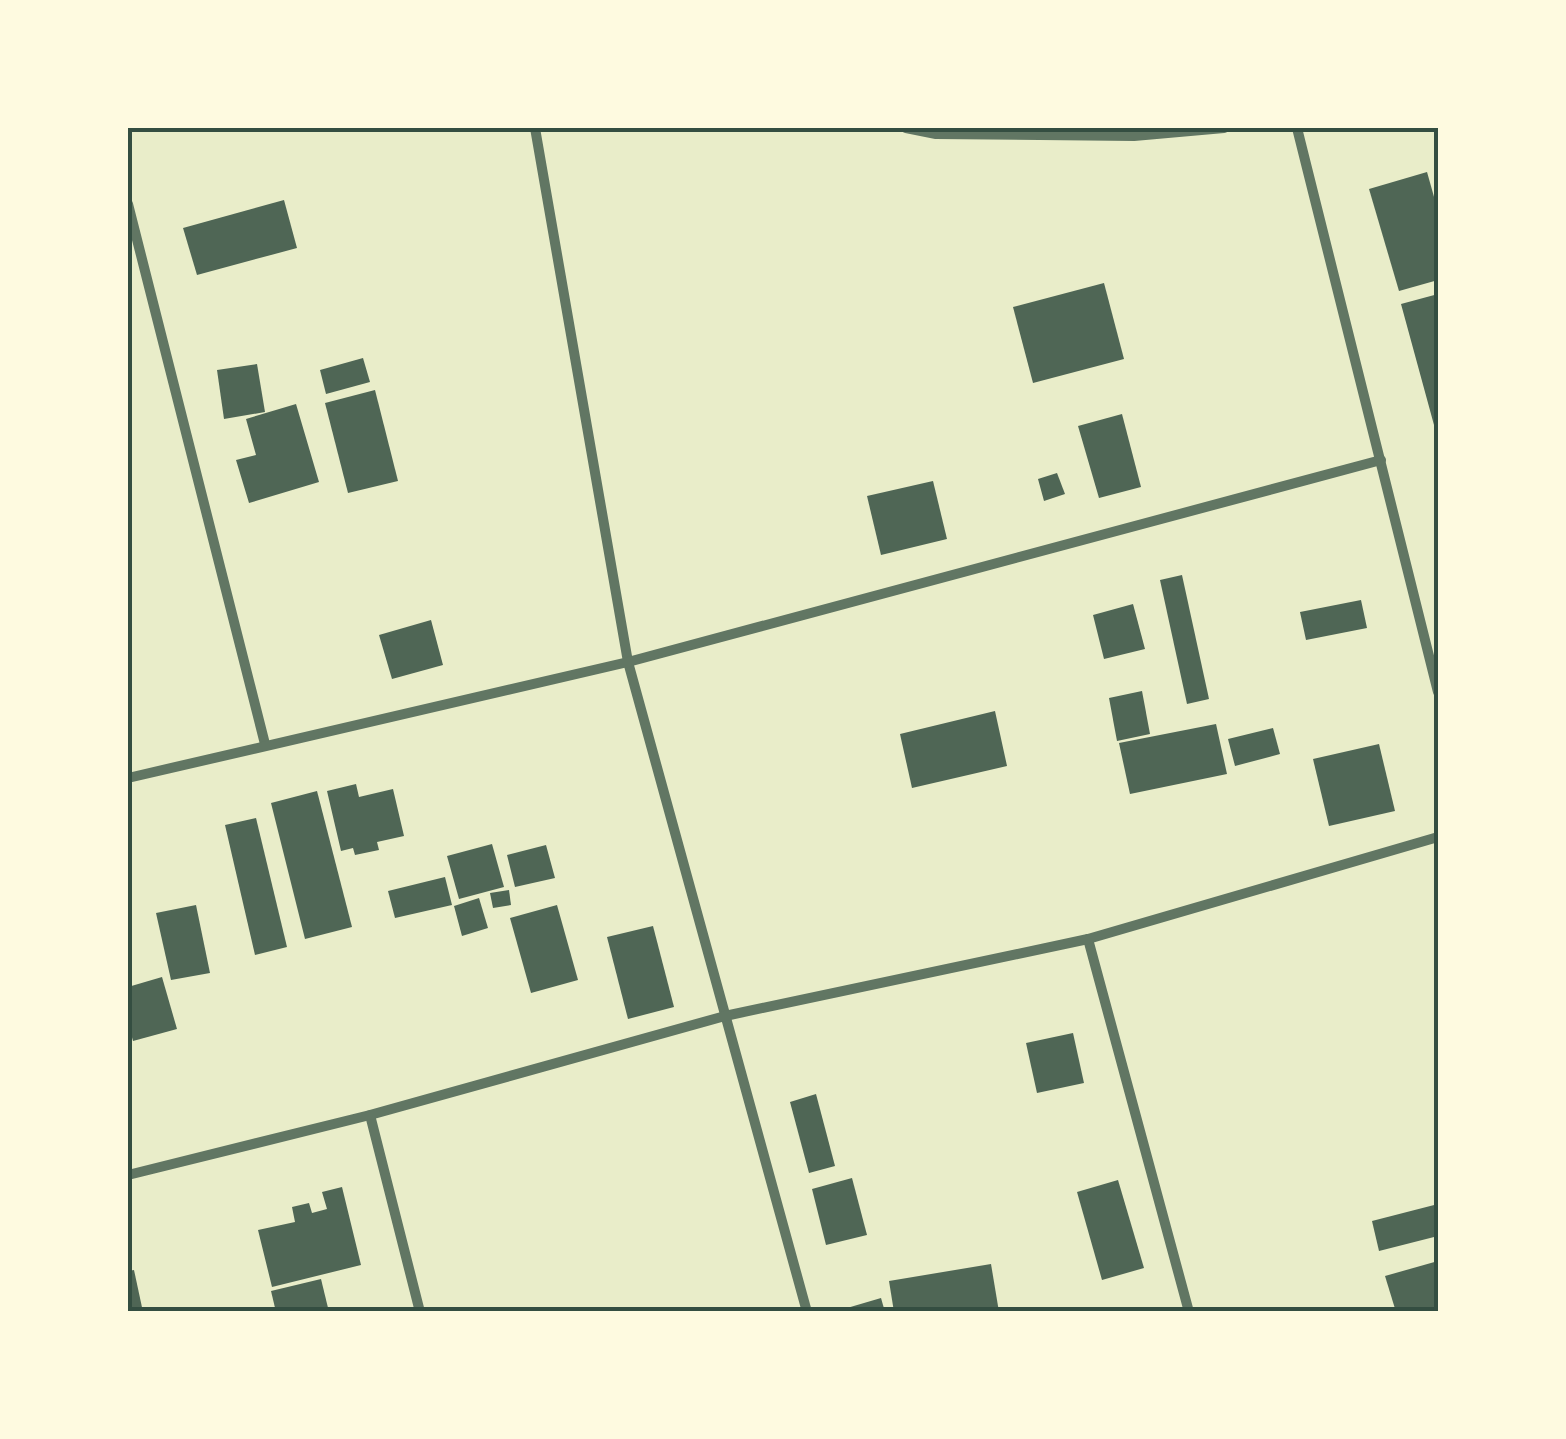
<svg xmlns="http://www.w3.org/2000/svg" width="1566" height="1439" viewBox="0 0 1566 1439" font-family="'PT Sans Narrow',sans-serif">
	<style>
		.building { fill: #4f6655 }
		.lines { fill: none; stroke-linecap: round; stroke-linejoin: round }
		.minor { stroke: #617663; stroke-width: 10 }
		.neatline { fill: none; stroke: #344e41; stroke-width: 4 }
	</style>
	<rect width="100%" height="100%" fill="#e9edc9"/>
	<g class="building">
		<path d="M1427 172 1438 211V280L1399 291 1369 189Z"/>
		<path d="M284 200 297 248 197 275 183 228Z"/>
		<path d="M1104 283 1124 359 1033 383 1013 307Z"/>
		<path d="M1438 294V424L1434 425 1401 304Z"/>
		<path d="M363 358 370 382 326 394 320 370Z"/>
		<path d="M257 364 265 412 224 419 217 370Z"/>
		<path d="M375 390 398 481 348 493 325 403Z"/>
		<path d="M296 404 319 482 249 503 236 460 256 455 246 419Z"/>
		<path d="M1122 414 1141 487 1099 498 1078 426Z"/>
		<path d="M1057 473 1065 494 1044 501 1038 479Z"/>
		<path d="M933 481 947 539 881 555 867 496Z"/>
		<path d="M1182 575 1209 699 1187 704 1160 580Z"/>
		<path d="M1361 600 1367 628 1306 640 1300 612Z"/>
		<path d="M1133 604 1145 649 1104 659 1093 615Z"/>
		<path d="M431 620 443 665 392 679 379 635Z"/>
		<path d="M1142 691 1150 734 1117 741 1109 698Z"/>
		<path d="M995 711 1007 766 912 788 900 734Z"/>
		<path d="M1216 724 1227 774 1130 794 1119 743Z"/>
		<path d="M1273 728 1280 754 1235 766 1228 739Z"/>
		<path d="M1379 744 1395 811 1329 826 1313 759Z"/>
		<path d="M356 784 359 797 393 789 404 836 377 842 379 850 355 855 353 848 341 851 327 791Z"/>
		<path d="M317 791 352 927 305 939 271 803Z"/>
		<path d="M256 818 287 947 255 955 225 825Z"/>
		<path d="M492 844 504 887 459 899 447 856Z"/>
		<path d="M546 845 555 878 515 887 507 855Z"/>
		<path d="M445 877 452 905 395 918 388 891Z"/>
		<path d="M509 890 511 905 493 908 490 893Z"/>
		<path d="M479 898 488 928 462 936 454 906Z"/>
		<path d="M196 905 210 973 171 980 156 913Z"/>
		<path d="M557 905 578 980 531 993 510 918Z"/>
		<path d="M653 926 674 1007 628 1019 607 937Z"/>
		<path d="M162 977 177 1029 133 1041 128 1023V987Z"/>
		<path d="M1073 1033 1084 1083 1037 1093 1026 1043Z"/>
		<path d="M816 1094 835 1166 809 1173 790 1102Z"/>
		<path d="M852 1178 867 1235 826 1245 812 1189Z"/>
		<path d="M1118 1180 1144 1268 1102 1280 1077 1192Z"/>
		<path d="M342 1187 361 1265 272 1287 258 1230 295 1222 292 1207 309 1203 312 1213 327 1209 322 1192Z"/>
		<path d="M1438 1204V1236L1379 1251 1372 1221Z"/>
		<path d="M1438 1261V1307L1424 1312H1396L1385 1276Z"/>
		<path d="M991 1264 999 1312H894L889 1281Z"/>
		<path d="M134 1270 143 1312H128V1271Z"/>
		<path d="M321 1279 329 1312H276L271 1291Z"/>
		<path d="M881 1298 885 1312H848L847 1308Z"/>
	</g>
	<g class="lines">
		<g class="minor">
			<path d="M535 128 628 662 807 1312"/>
			<path d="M906 128 936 134 1134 136 1224 128"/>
			<path d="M1297 128 1438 692"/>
			<path d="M128 204 265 744"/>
			<path d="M128 778 628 662 1381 460"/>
			<path d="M1088 939 1189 1312"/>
			<path d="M370 1115 420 1312"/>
			<path d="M128 1175 370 1115 725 1016 1088 939 1438 837"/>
		</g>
	</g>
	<rect width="1566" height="1439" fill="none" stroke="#fefae0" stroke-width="260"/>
	<rect x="130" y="130" width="1306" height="1179" class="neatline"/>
</svg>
